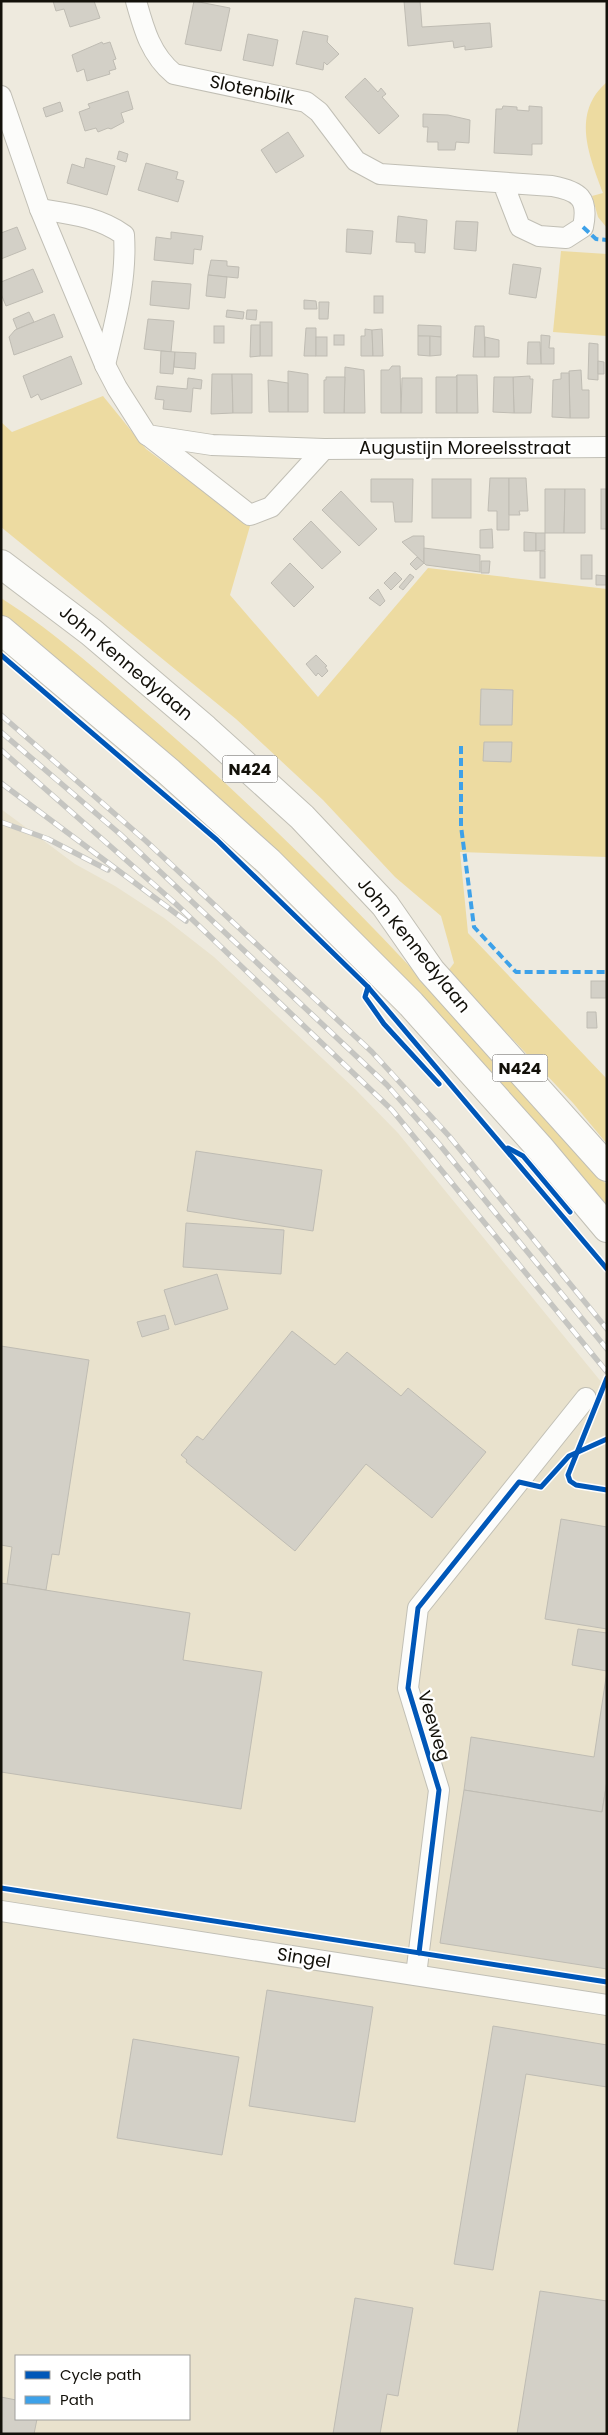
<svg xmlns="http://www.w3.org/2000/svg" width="608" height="2435" viewBox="0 0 608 2435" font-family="Poppins,sans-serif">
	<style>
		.built { fill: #e9e2cd; fill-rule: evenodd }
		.green { fill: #eddba1 }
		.building { fill: #d3d0c7; stroke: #bfbcb3 }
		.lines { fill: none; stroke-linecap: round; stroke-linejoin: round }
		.minor-casing { stroke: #c1bfb5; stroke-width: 22 }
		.trunk-casing { stroke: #c1bfb5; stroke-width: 30 }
		.minor { stroke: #fcfcfa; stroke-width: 20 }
		.trunk { stroke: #fcfcfa; stroke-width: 28 }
		.rail-casing { stroke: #c5c5c1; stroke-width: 5.5 }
		.rail { stroke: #fff; stroke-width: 4; stroke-dasharray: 11; stroke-linecap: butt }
		.quiet { stroke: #3da1e9; stroke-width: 4; stroke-dasharray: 8 4; stroke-linecap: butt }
		.cycleway-casing { stroke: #fff; stroke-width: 8 }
		.cycleway { stroke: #0057b8; stroke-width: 5 }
		.labels { text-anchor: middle; stroke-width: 4.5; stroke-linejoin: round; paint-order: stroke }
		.shield { fill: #fff; stroke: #5a5854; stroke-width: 1 }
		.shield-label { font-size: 16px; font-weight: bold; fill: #13110a }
		.street-label { font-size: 18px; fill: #13110a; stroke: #fff }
	</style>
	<rect width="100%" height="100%" fill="#eeeade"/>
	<path class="built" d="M1 809 75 864 115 886 164 918 214 957 355 1089 398 1133 607 1389V2434H1ZM16 2356H189V2419H16Z"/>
	<g class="green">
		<path d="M607 82V228L598 217 592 196 603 193C589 155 571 113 607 82Z"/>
		<path d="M561 251 607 254V336L553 332Z"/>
		<path d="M103 396 146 449 250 526 230 595 318 697 428 568 607 589V857L460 852 468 933 607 1079V1144L573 1103 448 971 454 963 441 916 395 877 323 800 236 719 1 527V422L12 432Z"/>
		<path d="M1 598C58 634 109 681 160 725 323 866 465 1023 607 1185V1209L1 620Z"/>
	</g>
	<g class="building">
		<path d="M53 1H94L100 18 70 27 64 9 56 11Z"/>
		<path d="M194 1 230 8 221 51 185 44Z"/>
		<path d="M404 1H420L422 27 490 23 492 47 465 50V46L454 48 453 41 408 46Z"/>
		<path d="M303 31 328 36 327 42 339 54 327 65 324 62 323 70 296 64Z"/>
		<path d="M248 34 278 40 273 66 243 60Z"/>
		<path d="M102 42 103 44 110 42 116 59 113 60 116 69 109 71 110 74 87 81 84 69 77 72 72 55Z"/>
		<path d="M365 78 378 92 381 88 386 94 382 97 399 116 379 134 345 97Z"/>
		<path d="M128 91 133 109 121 113 124 122 111 129 108 128 98 132 96 128 85 131 79 112 90 108 88 104Z"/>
		<path d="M60 102 63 111 46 117 43 108Z"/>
		<path d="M503 106 517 107V110L529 111V106L542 107V144H532V155L494 153 496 109H502Z"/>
		<path d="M423 114 448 115 470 120 469 143 456 142 455 150H438V142H427L428 127H423Z"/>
		<path d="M288 132 304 156 276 173 261 150Z"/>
		<path d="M119 151 128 154 126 162 117 159Z"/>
		<path d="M86 158 115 166 107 195 67 183 72 164 84 168Z"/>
		<path d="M146 163 178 172 176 179 184 181 178 202 138 190Z"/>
		<path d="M398 216 427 220 425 253 415 252V243L396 242Z"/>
		<path d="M456 221 478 222 476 251 454 249Z"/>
		<path d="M17 227 26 249 1 259V233Z"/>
		<path d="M347 229 373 231 371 254 346 252Z"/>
		<path d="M171 232 203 236 201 250 194 249 193 264 154 260 156 237 171 239Z"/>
		<path d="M211 260 227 261V266L239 267 238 278 208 275Z"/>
		<path d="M513 264 541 268 536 298 509 294Z"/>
		<path d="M33 269 43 292 6 306 1 294V282Z"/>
		<path d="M208 275 227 277 225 298 206 296Z"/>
		<path d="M152 281 191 284 189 309 150 305Z"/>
		<rect x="374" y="296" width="9" height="17"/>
		<path d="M304 300 316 301 317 309H304Z"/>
		<path d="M319 302H329L328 319H319Z"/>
		<path d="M227 310 244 312 243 319 226 317Z"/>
		<path d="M247 310H257L256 320 246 319Z"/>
		<path d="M29 312 34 322 17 329 13 319Z"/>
		<path d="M54 314 63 337 14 355 9 337 15 330Z"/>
		<path d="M148 319 174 321 171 352 144 349Z"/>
		<rect x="260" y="322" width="12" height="34"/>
		<path d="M251 325H260V356L250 357Z"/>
		<path d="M418 325 441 326V337L418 336Z"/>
		<rect x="214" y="326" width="10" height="17"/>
		<path d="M475 326H484L485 357H473Z"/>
		<path d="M306 328H316V356H304Z"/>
		<path d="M365 329 372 330 373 356H361V336H365Z"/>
		<path d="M382 329 383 356H373L372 330Z"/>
		<rect x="334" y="335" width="10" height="10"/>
		<path d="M541 335 550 336 549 348H554V364H541Z"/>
		<path d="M418 336H430V356L418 355Z"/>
		<path d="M430 336 441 337V355L430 356Z"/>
		<rect x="316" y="337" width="11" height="19"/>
		<path d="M485 337 499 340V357H485Z"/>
		<path d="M528 342H540L541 364H527Z"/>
		<path d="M589 343 598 344V380L588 379Z"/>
		<path d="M161 351 175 352 173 374 160 373Z"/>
		<path d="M175 352 196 353 195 369 174 367Z"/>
		<path d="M71 356 82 384 41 400 38 394 31 398 23 376Z"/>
		<path d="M598 361 604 362V374H598Z"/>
		<path d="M392 366H400L401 413H381V370H389Z"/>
		<path d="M345 367 364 370 365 413H344Z"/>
		<path d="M581 370 582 390H589V418H570L569 371Z"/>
		<path d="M288 371 308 374V412H288Z"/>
		<path d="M561 373H569L570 418 552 417 553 380 561 379Z"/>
		<path d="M212 374H232L233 413 211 414Z"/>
		<path d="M232 374H252V413H233Z"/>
		<path d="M457 375V413H436V377H456Z"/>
		<path d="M457 375H477L478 413H457Z"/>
		<path d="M530 376V379H533L531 413H514L513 377Z"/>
		<path d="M326 377H345L344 413H324V380H326Z"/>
		<path d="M494 377H513L514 413 493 412Z"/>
		<path d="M188 378 202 380 201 389 193 388 191 412 163 409 164 400 155 399 157 386 187 389Z"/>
		<path d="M402 378H422V413H401Z"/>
		<path d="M268 380 288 383V412H269Z"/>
		<path d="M490 478H509V530H497V511H488Z"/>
		<path d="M509 478H526L528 511H519L520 515H509Z"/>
		<path d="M371 479H413L412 522H395L393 502H371Z"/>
		<rect x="432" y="479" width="39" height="39"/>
		<path d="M545 489H565L564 533H545Z"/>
		<path d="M565 489H585V533H564Z"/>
		<rect x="601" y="489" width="6" height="40"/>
		<path d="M341 491 377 529 359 546 322 510Z"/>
		<path d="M311 521 341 552 322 569 293 539Z"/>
		<path d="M492 529 493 548H480V530Z"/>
		<path d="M524 532 536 533V551H524Z"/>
		<path d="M536 533H545V550L536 551Z"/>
		<path d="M413 536H424V563L402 542Z"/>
		<path d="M424 548 480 555V572L426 565 424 563Z"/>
		<rect x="540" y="551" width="5" height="27"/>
		<rect x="581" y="555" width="11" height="24"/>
		<path d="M417 557 424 563 416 570 410 564Z"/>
		<path d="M481 561H490L489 573H481Z"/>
		<path d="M290 563 314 587 294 607 271 583Z"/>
		<path d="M395 572 402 579 391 590 384 583Z"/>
		<path d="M410 574 414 577 403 590 399 587Z"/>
		<path d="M596 575 607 576V585H596Z"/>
		<path d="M378 589 385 601 380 606 369 598Z"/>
		<path d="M316 655 327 666 325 667 328 671 322 677 318 673 316 676 306 664Z"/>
		<path d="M481 689 513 690 512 725H480Z"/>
		<path d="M484 742H512L511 762 483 761Z"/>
		<rect x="591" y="981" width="15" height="17"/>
		<path d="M587 1012H596L597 1028H587Z"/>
		<path d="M196 1151 322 1170 313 1231 187 1211Z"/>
		<path d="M186 1223 284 1230 281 1274 183 1267Z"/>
		<path d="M217 1274 228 1309 175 1325 164 1290Z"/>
		<path d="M165 1315 169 1329 142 1337 137 1322Z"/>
		<path d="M292 1331 335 1365 347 1352 401 1396 408 1388 486 1452 432 1518 366 1464 295 1551 186 1462 187 1460 181 1455 197 1436 203 1440Z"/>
		<path d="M1 1346 89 1360 59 1555 52 1554 46 1590 7 1584 12 1547 1 1545Z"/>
		<path d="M561 1519 607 1527V1629L545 1619Z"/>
		<path d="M1 1583 190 1613 183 1660 262 1672 241 1809 1 1772Z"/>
		<path d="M578 1629 607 1633V1671L572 1665Z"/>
		<path d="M607 1671V1781L602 1812 464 1790 471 1737 594 1757Z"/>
		<path d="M607 1781V1969L440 1943 464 1790 602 1812Z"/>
		<path d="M267 1990 373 2007 355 2122 249 2106Z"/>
		<path d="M493 2026 607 2045V2087L526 2074 493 2270 454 2264Z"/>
		<path d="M133 2039 239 2057 222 2155 117 2138Z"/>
		<path d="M540 2291 607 2301V2434H517Z"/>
		<path d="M355 2298 413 2308 398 2396 387 2394 380 2434H333Z"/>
		<path d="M1 2397 16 2400V2419H37L34 2434H1Z"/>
	</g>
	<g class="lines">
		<defs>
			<g id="minor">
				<path d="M136 1C144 30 151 55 174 74L306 102 319 112 356 161 380 174 552 186C579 191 589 198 583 227L566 238 539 236 520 227 503 183"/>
				<path d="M1 96 40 209 105 365 117 388 147 435 212 445 324 449 607 447"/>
				<path d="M40 209C71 214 99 217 124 235 127 280 115 322 105 365"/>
				<path d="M149 436 250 515 271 507 324 449"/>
				<path d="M1 1911 607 2005"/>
				<path d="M416 1975 439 1790 408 1688 418 1608 586 1398"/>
			</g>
			<g id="trunk">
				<path d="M1 564 91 632 205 729 302 817 385 905 431 971 607 1167"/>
				<path d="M1 630 169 772 269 862 411 1004 539 1147 607 1228"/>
			</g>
		</defs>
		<use href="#minor" class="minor-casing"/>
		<use href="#trunk" class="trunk-casing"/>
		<use href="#minor" class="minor"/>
		<use href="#trunk" class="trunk"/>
		<defs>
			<g id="rail">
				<path d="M1 715 146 841 372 1052 449 1136 607 1329"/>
				<path d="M1 732 120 834 387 1085 439 1144 607 1349"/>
				<path d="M1 750 176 904 392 1110 607 1372"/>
				<path d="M1 783 186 921"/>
				<path d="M1 822 48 839 108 870"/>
			</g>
		</defs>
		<use href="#rail" class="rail-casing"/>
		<use href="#rail" class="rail"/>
		<g class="quiet">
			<path d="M583 227 596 239 607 240"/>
			<path d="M461 746V826L474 927 516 972H607"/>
		</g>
		<defs>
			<g id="cycleway">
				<path d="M1 655 217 840 368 987 607 1269"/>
				<path d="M368 987 365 997 384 1024 439 1084"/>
				<path d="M508 1148 523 1156 570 1212"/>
				<path d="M607 1378 568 1475 570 1481 576 1485 607 1490"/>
				<path d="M1 1888 607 1982"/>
				<path d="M419 1953 439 1790 408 1688 418 1608 519 1482 541 1487 569 1456 607 1439"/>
			</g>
		</defs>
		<use href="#cycleway" class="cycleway-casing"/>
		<use href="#cycleway" class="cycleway"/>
	</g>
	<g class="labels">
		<g class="shield">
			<rect x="222.5" y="755.5" width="55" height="27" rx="4"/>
			<rect x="492.5" y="1054.5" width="55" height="27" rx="4"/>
		</g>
		<g class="shield-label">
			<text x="250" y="775">N424</text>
			<text x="520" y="1074">N424</text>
		</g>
		<g class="street-label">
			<text transform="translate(252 90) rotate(12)" y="6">Slotenbilk</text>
			<text x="465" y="454">Augustijn Moreelsstraat</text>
			<text transform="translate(126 663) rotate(40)" y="6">John Kennedylaan</text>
			<text transform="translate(414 945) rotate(51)" y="6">John Kennedylaan</text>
			<text transform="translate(434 1726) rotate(73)" y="6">Veeweg</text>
			<text transform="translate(304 1958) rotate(9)" y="6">Singel</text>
		</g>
	</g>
	<rect width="608" height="2435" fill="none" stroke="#13110a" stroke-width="5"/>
	<rect x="15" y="2355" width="175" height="65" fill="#ffffff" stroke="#a1a09d"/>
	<rect x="25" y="2371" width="25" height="8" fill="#0057b8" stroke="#a1a09d"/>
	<text x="60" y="2380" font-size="15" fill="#13110a">Cycle path</text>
	<rect x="25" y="2396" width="25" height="8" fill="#3da1e9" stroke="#a1a09d"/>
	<text x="60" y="2405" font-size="15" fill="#13110a">Path</text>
</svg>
